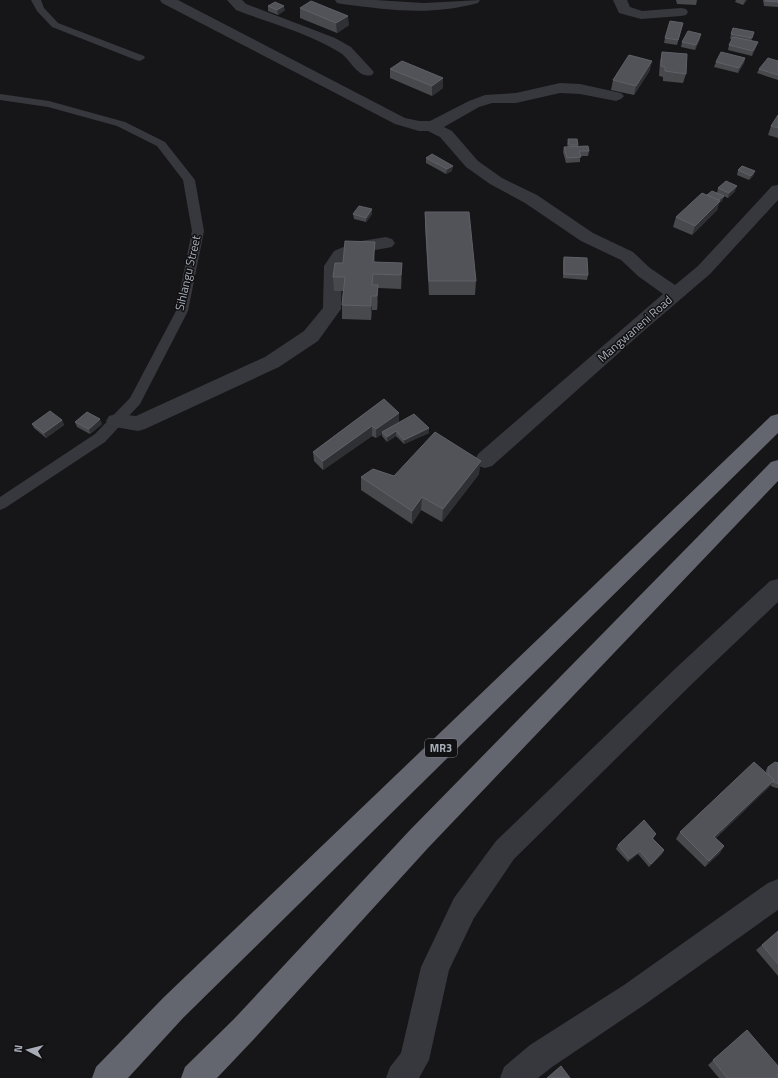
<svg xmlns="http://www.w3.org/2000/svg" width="778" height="1078" viewBox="0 0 778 1078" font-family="'Titillium Web',sans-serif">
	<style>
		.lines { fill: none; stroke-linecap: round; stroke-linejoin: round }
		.lane { fill: #37383d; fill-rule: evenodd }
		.street { fill: #37383d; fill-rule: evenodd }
		.highway { fill: #63666e; fill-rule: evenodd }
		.wall { fill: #47494d }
		.shaded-wall { fill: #2f3033 }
		.building { fill: #525359; stroke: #5f6168 }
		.labels { text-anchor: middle; stroke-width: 3; stroke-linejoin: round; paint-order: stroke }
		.shield { fill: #111113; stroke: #7b7e86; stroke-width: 1 }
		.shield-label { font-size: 11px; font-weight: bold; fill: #a8adb8 }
		.street-label { font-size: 12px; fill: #a8adb8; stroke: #111113 }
	</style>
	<rect width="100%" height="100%" fill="#161618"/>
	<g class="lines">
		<g class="lane">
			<path d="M31 0H41L44 8 58 23 144 56 145 58 140 61 136 60 52 27 37 11Z"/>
			<path d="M0 94 49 101 125 122 165 142 195 180 204 231 188 311 140 404 105 442 5 508 0 510V497L95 434 130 398 176 311 192 231 183 180 157 146 117 126 48 107 0 100Z"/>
		</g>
		<g class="street">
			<path d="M160 0H178L405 118 419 121H430L469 101 485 95 516 93 560 83 580 84 621 93 624 96 621 99 616 101 580 94 560 93 516 103H492L479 107 444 127 452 131 478 161 502 178 537 195 593 233 633 252 650 268 675 285 698 266 772 186 778 185V200L710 274 640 334 492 466 485 468 478 466 475 460 478 454 663 294 638 276 621 260 581 241 525 203 490 184 466 167 440 137 428 131H419L395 124 162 3Z"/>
			<path d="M227 0H242L246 4 335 38 351 47 374 72 372 75C357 79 351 59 339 52 309 33 269 23 236 10Z"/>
			<path d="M335 0H375L424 3 480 0 478 3C430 16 390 10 342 4L337 3Z"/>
			<path d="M613 0H627L630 7 642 11 681 8 686 9 688 12 686 15 681 16 641 19 619 13Z"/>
			<path d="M386 237 392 239 395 243 392 247 359 253 346 259 342 266 341 309 318 341 279 367 145 429 138 431 109 426 106 421 109 416 116 414 136 416 265 357 304 331 323 308 324 266 334 251 355 242Z"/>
			<path d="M778 579V602L695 681 514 859 474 918 449 970 429 1060 419 1078H386L390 1067 401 1053 421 967 454 898 496 841 677 667 770 581Z"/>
			<path d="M778 879V910L644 1005 552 1067 538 1078H500L504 1067 530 1045 624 985 768 883Z"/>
		</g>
		<g class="highway">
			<path d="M778 414V433L183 1018 128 1078H92L96 1067 163 998 771 416Z"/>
			<path d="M778 460V481L428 848 254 1039 217 1078H181L185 1067 234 1019 410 830 771 462Z"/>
		</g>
	</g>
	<g class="wall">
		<path d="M676 0H697L696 5 677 4Z"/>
		<path d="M736 0H747L743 5 735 2Z"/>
		<path d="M763 0H778V7L764 6Z"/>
		<path d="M268 6 285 10 278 15 268 11Z"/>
		<path d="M300 8 349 25 337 33 300 18Z"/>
		<path d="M683 23 677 45 664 43 665 38Z"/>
		<path d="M754 32 751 41 758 42 756 47 752 56 728 50 729 45 732 39H730L731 34Z"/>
		<path d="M700 39 695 50 681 47 682 42Z"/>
		<path d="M662 52 686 74 683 83 663 81V77L659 76 660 61Z"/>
		<path d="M745 58 744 63 738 73 714 67 716 62Z"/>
		<path d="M778 61V80L757 73 759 69Z"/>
		<path d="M390 69 443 88 432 96 390 78Z"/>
		<path d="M650 70 634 95 611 90 613 80Z"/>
		<path d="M778 115V138L768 135 771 126Z"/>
		<path d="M568 139 578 145V147L589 151 588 156H580V162L566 163 563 152 564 147H568L567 144Z"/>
		<path d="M426 158 452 171 446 174 426 163Z"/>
		<path d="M738 170 755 171 753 176 749 180 737 175Z"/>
		<path d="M718 188 735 191 728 198 719 194 724 196 722 201 719 203 717 210 692 235 673 227 676 217 707 195 717 193Z"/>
		<path d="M372 209V214L366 222 354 219 353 214Z"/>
		<path d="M425 212 476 281 475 295H429L425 226Z"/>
		<path d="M375 242V262L402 263 401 289 378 288V299L377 310H372L371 320 342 319V305L343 291H334L333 277 343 263Z"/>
		<path d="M564 257 588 275 587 280 563 278V261Z"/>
		<path d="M384 399 399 422 429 433 404 444 396 436 387 442 382 436V434L376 438 372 436 323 470 314 461 313 452Z"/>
		<path d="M62 420 64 425 46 438 34 428 32 424Z"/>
		<path d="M75 422 102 424 90 434 77 427Z"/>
		<path d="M479 474 442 522 421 510 412 524 361 490V477Z"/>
		<path d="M778 763V788H776L771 786 770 785 769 787 716 838 724 846 720 853 705 867 676 839 680 832 766 772V770L768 767Z"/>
		<path d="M656 834 653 839 664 850 662 854 649 867 638 854 628 862 616 849 618 845Z"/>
		<path d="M778 931V976L756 950 762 945Z"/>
		<path d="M747 1030 776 1078H719L708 1065Z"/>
	</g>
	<g class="shaded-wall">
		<path d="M745 0H747L743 5 745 1Z"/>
		<path d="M284 6 285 10 278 15 277 10Z"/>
		<path d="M348 16 349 25 337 33 336 23Z"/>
		<path d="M701 34 700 39 695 50 696 45Z"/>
		<path d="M758 42 756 47 752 56 753 51Z"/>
		<path d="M745 58 744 63 738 73 739 68Z"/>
		<path d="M652 61 650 70 634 95 636 86Z"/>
		<path d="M443 78V88L432 96V86Z"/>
		<path d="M453 166 452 171 446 174 447 169Z"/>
		<path d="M755 171 753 176 749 180 751 176Z"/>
		<path d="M737 186 735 191 728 198 729 193Z"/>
		<path d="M724 196 722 201 719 203 717 210 692 235 695 226 717 202Z"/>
		<path d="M372 209V214L366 222V218Z"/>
		<path d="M375 242V256L374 276 373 262Z"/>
		<path d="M402 263V277L401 289V275Z"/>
		<path d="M378 285V299L377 310V296Z"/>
		<path d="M371 296 372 310 371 320Z"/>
		<path d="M399 413V423L382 432V434L376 438V429Z"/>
		<path d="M100 419 102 424 90 434 89 429Z"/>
		<path d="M62 420 64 425 46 438 44 433Z"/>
		<path d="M372 426V436L323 470V461Z"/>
		<path d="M429 428V433L404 444V440Z"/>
		<path d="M396 431V436L387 442V437Z"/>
		<path d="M481 461 479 474 442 522 443 509Z"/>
		<path d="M422 497 421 510 412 524V511Z"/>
		<path d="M774 780 769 787 710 844 714 837Z"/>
		<path d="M724 846 720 853 705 867 709 861Z"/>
		<path d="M664 850 662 854 649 867 651 864Z"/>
		<path d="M640 851 638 854 628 862 629 859Z"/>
	</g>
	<g class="building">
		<path d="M765 0H778V2L765 1Z"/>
		<path d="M311 1 348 16 336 23 300 8Z"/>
		<path d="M275 2 284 6 277 10 268 6Z"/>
		<path d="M670 21 683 23 678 40 665 38Z"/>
		<path d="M733 28 754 32 752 38 731 34Z"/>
		<path d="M688 31 701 34 696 45 682 42Z"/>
		<path d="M733 37 758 42 753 51 729 45Z"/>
		<path d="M662 52 687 54 686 74 665 71V67L661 66Z"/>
		<path d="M721 52 745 58 739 68 716 62Z"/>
		<path d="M629 55 652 61 636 86 613 80Z"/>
		<path d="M768 58 778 61V75L759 69Z"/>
		<path d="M402 61 443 78 432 86 390 69Z"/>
		<path d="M778 115V128L771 126Z"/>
		<path d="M568 139H577L578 145H569Z"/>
		<path d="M588 146 589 151H579L581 157 567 158 564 147Z"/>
		<path d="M432 154 453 166 447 169 426 158Z"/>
		<path d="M742 166 755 171 751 176 738 170Z"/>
		<path d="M726 181 737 186 729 193 718 188Z"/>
		<path d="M712 191 724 196 719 200 707 195Z"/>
		<path d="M702 193 720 201 695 226 676 217Z"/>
		<path d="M359 206 372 209 366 218 353 214Z"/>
		<path d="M425 212H469L476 281H429Z"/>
		<path d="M345 241 375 242 373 262 402 263 401 275 373 274 372 285H378L377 296H371V306L342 305 345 277H333L335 263H343Z"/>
		<path d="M564 257 587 258 588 275 564 274Z"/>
		<path d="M384 399 399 413 376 429 372 426 323 461 313 452Z"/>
		<path d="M50 411 62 420 44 433 32 424Z"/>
		<path d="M87 412 100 419 89 429 75 422Z"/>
		<path d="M414 414 429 428 404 440 396 431 387 437 382 432Z"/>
		<path d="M435 432 481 461 443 509 422 497 412 511 361 477 373 469 394 476Z"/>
		<path d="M754 762 774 780 714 837 724 846 709 861 680 832Z"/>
		<path d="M775 762 778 763V784L774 782 773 781 774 780 768 774V767Z"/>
		<path d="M644 820 656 834 652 838 664 850 651 864 640 851 629 859 618 845Z"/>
		<path d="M778 931V964L762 945Z"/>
		<path d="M747 1030 778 1066V1077L776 1078H727L713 1060Z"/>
		<path d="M561 1066 570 1078H547Z"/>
	</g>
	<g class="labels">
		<rect class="shield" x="425" y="739" width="32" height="18" rx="3"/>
		<g class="shield-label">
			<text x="441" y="752">MR3</text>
		</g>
		<g class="street-label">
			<text transform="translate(188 273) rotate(-77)" y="4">Sihlangu Street</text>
			<text transform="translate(635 329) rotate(-41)" y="4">Mangwaneni Road</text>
		</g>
	</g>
	<g transform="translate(28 1050) rotate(277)" stroke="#111113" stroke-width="3" paint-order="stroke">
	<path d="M0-3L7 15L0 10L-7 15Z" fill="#a8adb8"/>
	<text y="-6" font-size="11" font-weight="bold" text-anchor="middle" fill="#a8adb8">N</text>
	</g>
</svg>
